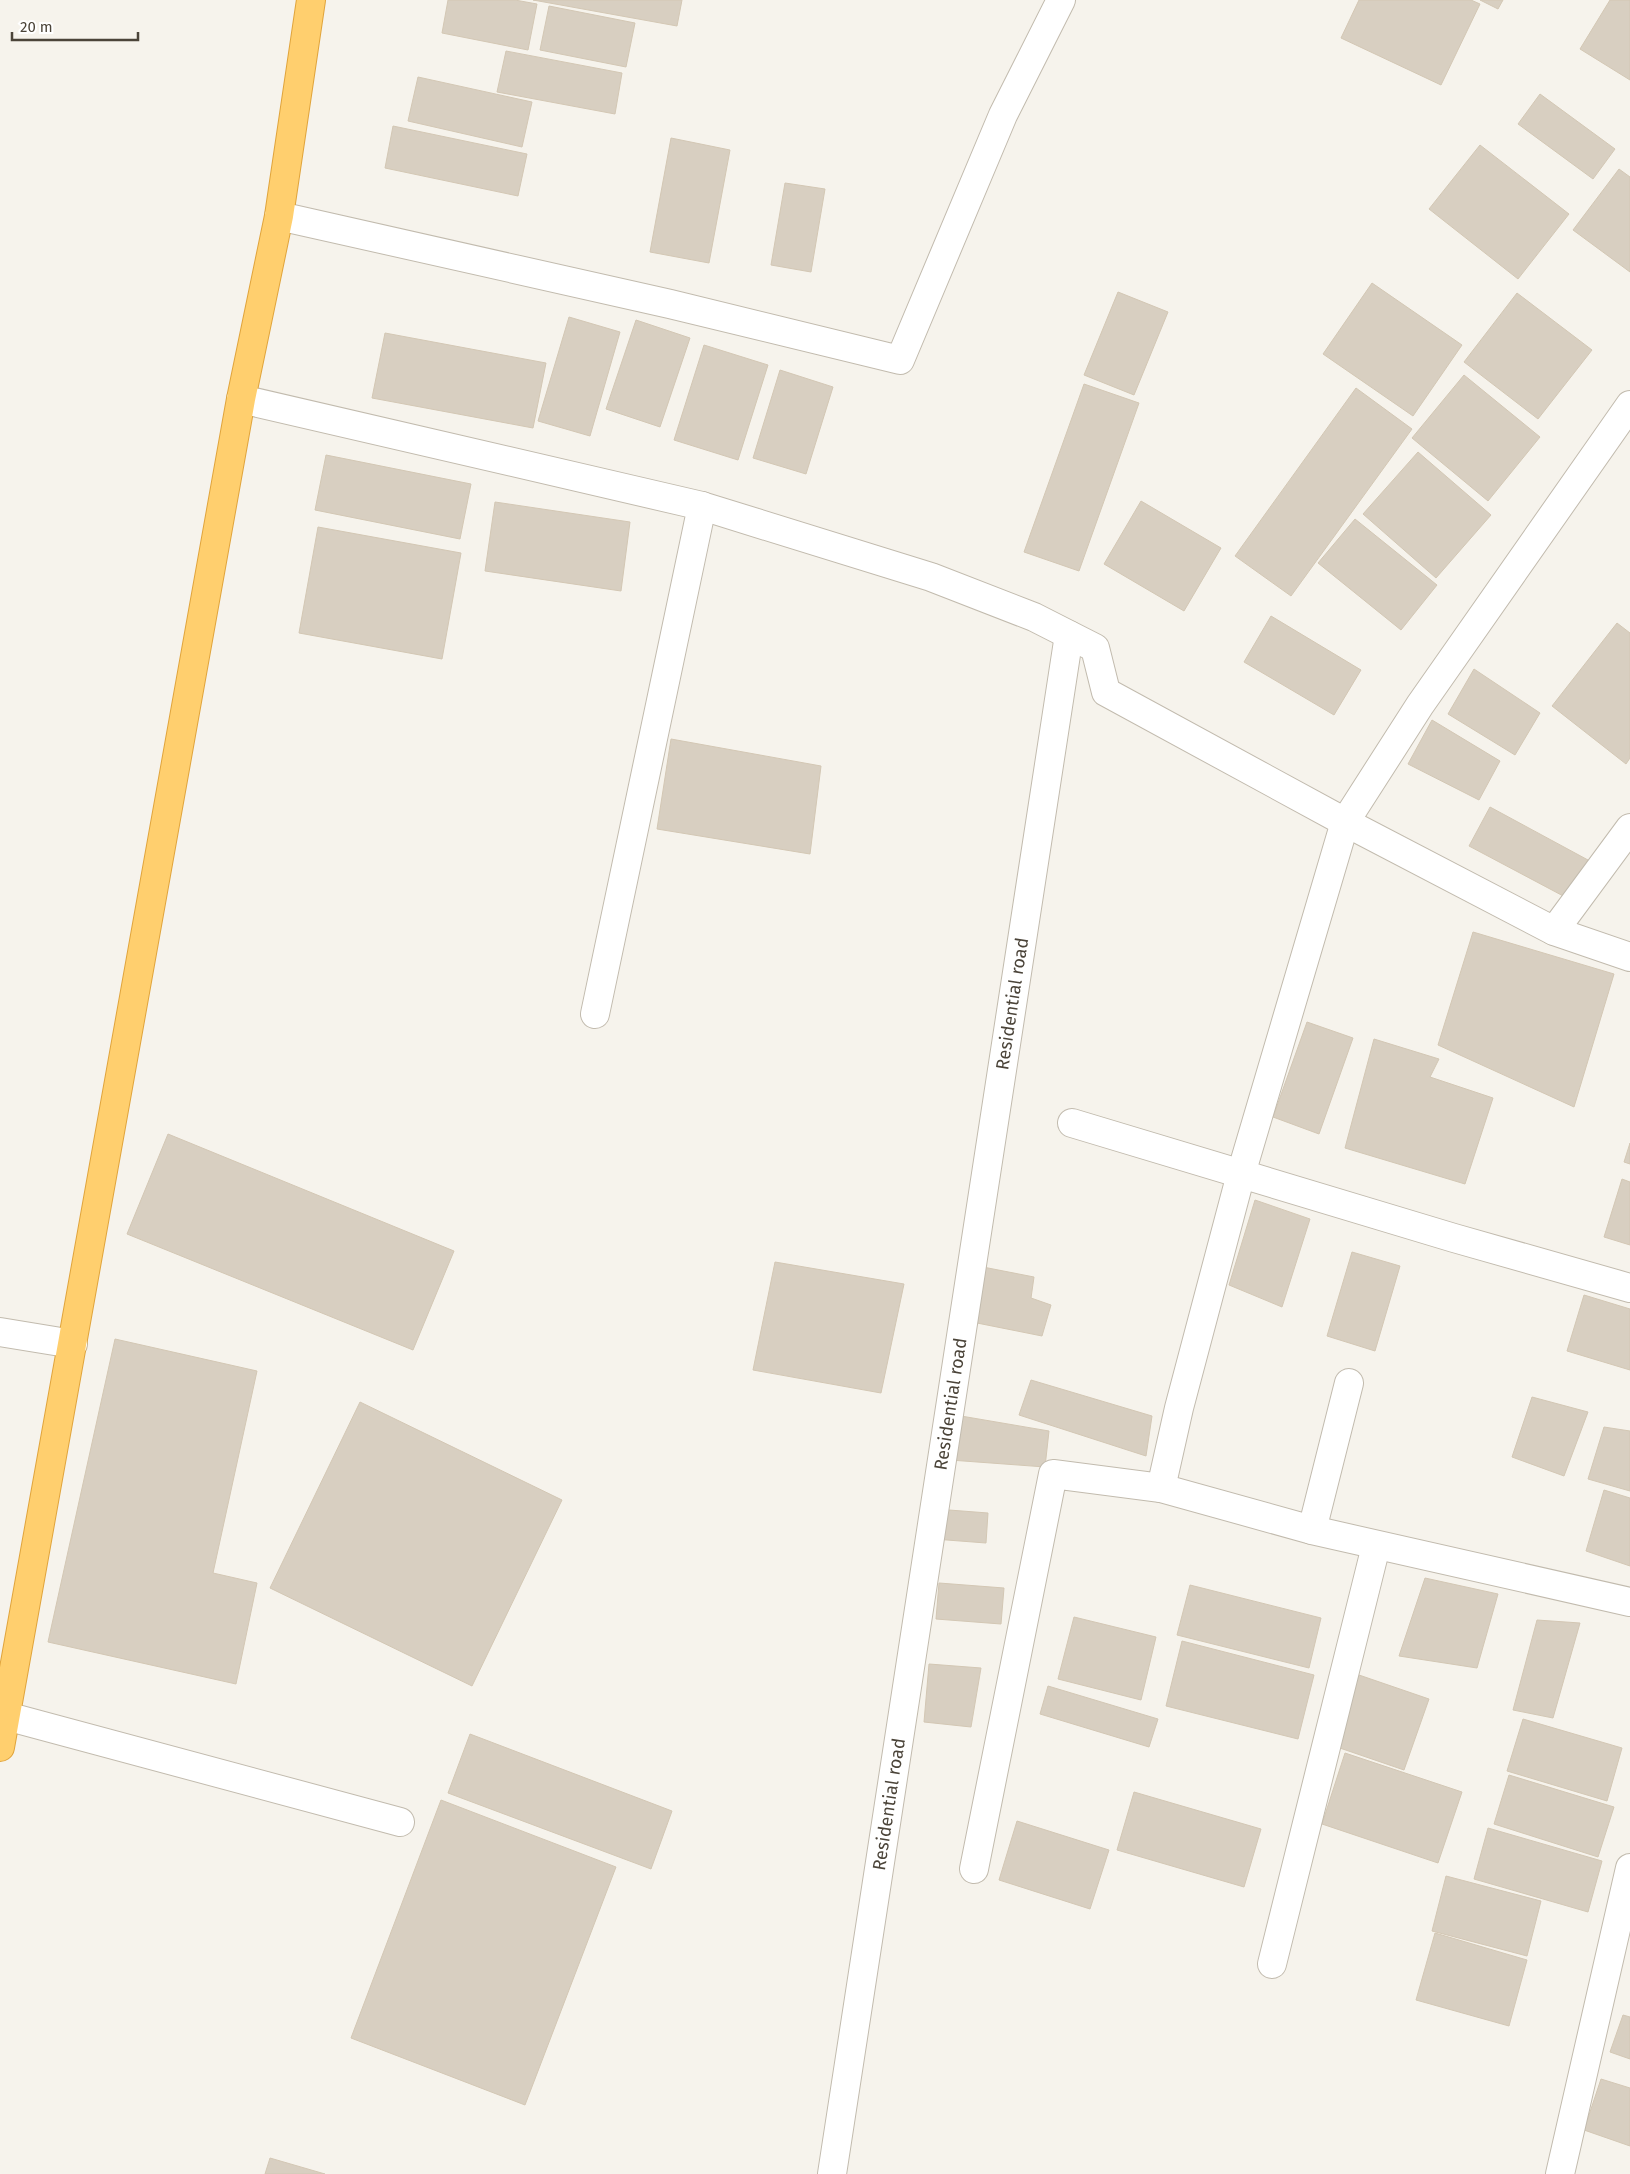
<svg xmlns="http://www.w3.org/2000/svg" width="1630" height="2174" viewBox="0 0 1630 2174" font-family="'Fira Sans',sans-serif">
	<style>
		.building { fill: #d8cfc1; stroke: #d3c7b4 }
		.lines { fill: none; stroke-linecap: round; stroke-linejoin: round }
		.minor-casing { stroke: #c2bbae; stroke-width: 30 }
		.highway-casing { stroke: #e0a43c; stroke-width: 30 }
		.minor { stroke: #fff; stroke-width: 28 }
		.highway { stroke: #ffcf6e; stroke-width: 28 }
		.labels { text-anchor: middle; stroke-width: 4; stroke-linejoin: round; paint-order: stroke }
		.street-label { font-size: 18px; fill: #4b4439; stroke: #fff }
	</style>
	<rect width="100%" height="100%" fill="#f6f3ec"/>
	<g class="building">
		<path d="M448 0H515L537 4 528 50 442 33Z"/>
		<path d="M533 0H682L677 26Z"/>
		<path d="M1359 0H1471L1480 4 1441 85 1341 38Z"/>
		<path d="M1480 0H1503L1498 9Z"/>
		<path d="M1610 0H1630V80L1580 49Z"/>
		<path d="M549 6 635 23 626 67 540 50Z"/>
		<path d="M506 51 622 73 615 114 497 92Z"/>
		<path d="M418 77 532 102 522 147 408 121Z"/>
		<path d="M1540 94 1615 149 1593 179 1518 124Z"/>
		<path d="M393 126 527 154 518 196 385 168Z"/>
		<path d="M671 138 730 150 709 263 650 252Z"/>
		<path d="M1480 145 1569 214 1518 279 1429 209Z"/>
		<path d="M1619 169 1630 177V272L1573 230Z"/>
		<path d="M785 183 825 189 811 272 771 265Z"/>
		<path d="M1372 283 1462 345 1413 416 1323 354Z"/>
		<path d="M1118 292 1168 312 1134 395 1084 375Z"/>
		<path d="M1517 293 1592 350 1538 419 1464 362Z"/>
		<path d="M569 317 620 332 590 436 538 421Z"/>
		<path d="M636 320 690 338 660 427 606 409Z"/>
		<path d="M385 333 546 363 533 428 372 398Z"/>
		<path d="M704 345 768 365 738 460 674 440Z"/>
		<path d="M780 370 833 387 806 474 753 458Z"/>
		<path d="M1464 375 1540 437 1488 501 1412 438Z"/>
		<path d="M1084 384 1139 403 1079 571 1024 552Z"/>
		<path d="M1356 388 1412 429 1291 596 1235 556Z"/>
		<path d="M1418 452 1491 515 1436 578 1363 514Z"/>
		<path d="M326 455 471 484 460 539 315 510Z"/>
		<path d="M1141 501 1221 548 1184 611 1104 564Z"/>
		<path d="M495 502 630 522 621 591 485 571Z"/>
		<path d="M1355 519 1437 585 1401 630 1318 563Z"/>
		<path d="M318 527 461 553 442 659 299 633Z"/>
		<path d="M1271 616 1361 670 1334 715 1244 662Z"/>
		<path d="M1617 623 1630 633V758L1626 764 1552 706Z"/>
		<path d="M1474 669 1540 713 1515 755 1448 714Z"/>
		<path d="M1432 720 1500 761 1479 800 1408 764Z"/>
		<path d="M671 739 821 766 810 854 657 829Z"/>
		<path d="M1490 807 1588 860 1567 898 1469 846Z"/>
		<path d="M1473 932 1614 974 1574 1107 1438 1045Z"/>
		<path d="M1307 1022 1353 1038 1319 1134 1273 1117Z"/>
		<path d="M1374 1039 1439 1059 1430 1077 1493 1098 1465 1184 1345 1148Z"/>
		<path d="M168 1134 454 1251 413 1350 127 1234Z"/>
		<path d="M1630 1143V1164L1624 1162Z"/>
		<path d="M1622 1179 1630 1182V1245L1604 1237Z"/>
		<path d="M1255 1200 1310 1219 1282 1307 1229 1285Z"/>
		<path d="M1352 1252 1400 1266 1375 1351 1327 1336Z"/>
		<path d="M775 1262 904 1284 881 1393 753 1370Z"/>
		<path d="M983 1267 1034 1277 1031 1298 1051 1305 1042 1336 972 1322Z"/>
		<path d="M1584 1295 1630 1309V1370L1567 1351Z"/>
		<path d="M115 1339 257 1371 213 1573 257 1583 236 1684 48 1642Z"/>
		<path d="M1031 1380 1152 1416 1146 1456 1019 1415Z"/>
		<path d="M1532 1397 1588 1412 1564 1476 1512 1457Z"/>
		<path d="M360 1402 562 1500 472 1686 270 1588Z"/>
		<path d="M961 1416 1049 1431 1045 1467 950 1460Z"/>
		<path d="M1604 1427 1630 1431V1491L1588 1479Z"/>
		<path d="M1604 1490 1630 1498V1566L1586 1551Z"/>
		<path d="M936 1509 988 1513 986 1543 934 1539Z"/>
		<path d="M1425 1578 1498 1594 1477 1668 1399 1656Z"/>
		<path d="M939 1583 1004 1588 1001 1624 936 1619Z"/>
		<path d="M1190 1585 1321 1618 1309 1668 1177 1635Z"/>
		<path d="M1074 1617 1156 1637 1141 1700 1058 1679Z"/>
		<path d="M1537 1620 1580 1623 1553 1718 1513 1710Z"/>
		<path d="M1182 1641 1314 1675 1298 1739 1166 1706Z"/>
		<path d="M929 1664 981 1668 971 1727 924 1722Z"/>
		<path d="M1359 1675 1429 1699 1404 1770 1334 1746Z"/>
		<path d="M1048 1686 1158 1719 1149 1747 1040 1714Z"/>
		<path d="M1523 1719 1622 1748 1607 1801 1507 1771Z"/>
		<path d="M470 1734 672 1811 651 1869 448 1793Z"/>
		<path d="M1345 1753 1462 1792 1438 1863 1322 1824Z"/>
		<path d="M1509 1775 1614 1807 1598 1857 1494 1824Z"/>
		<path d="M1134 1792 1261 1829 1244 1887 1117 1850Z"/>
		<path d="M441 1800 616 1867 525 2105 351 2038Z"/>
		<path d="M1017 1821 1109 1850 1090 1909 999 1880Z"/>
		<path d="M1488 1828 1602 1861 1588 1912 1474 1879Z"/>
		<path d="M1446 1876 1541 1901 1527 1956 1432 1931Z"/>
		<path d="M1435 1933 1527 1960 1509 2026 1416 2000Z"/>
		<path d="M1623 2015 1630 2017V2059L1610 2052Z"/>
		<path d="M1601 2079 1630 2088V2146L1584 2130Z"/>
		<path d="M270 2158 325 2174H265Z"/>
	</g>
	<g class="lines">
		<defs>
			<g id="minor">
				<path d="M279 216 670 304 900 360 1003 115 1061 0"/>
				<path d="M241 399 702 506 931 577 1034 617 1095 648 1106 692 1345 822 1554 931 1630 957"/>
				<path d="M1554 931 1630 828"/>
				<path d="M595 1014 702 506"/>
				<path d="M1072 1123 1454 1238 1630 1288"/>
				<path d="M0 1332 73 1344"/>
				<path d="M1161 1488 1179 1408 1241 1174 1345 822 1420 705 1630 405"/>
				<path d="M1312 1530 1349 1383"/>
				<path d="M6 1716 400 1822"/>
				<path d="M974 1869 1053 1474 1161 1488 1312 1530 1630 1602"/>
				<path d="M1272 1964 1376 1546"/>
				<path id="s1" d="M832 2174 1069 635"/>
				<path d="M1560 2174 1630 1868"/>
			</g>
			<path id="highway" d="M0 1747 241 399 279 216 311 0"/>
		</defs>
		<use href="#minor" class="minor-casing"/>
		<use href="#highway" class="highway-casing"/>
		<use href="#minor" class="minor"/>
		<use href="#highway" class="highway"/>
	</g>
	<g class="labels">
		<g class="street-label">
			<text dy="6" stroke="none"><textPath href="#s1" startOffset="1184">Residential road</textPath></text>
			<text dy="6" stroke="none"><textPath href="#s1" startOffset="779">Residential road</textPath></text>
			<text dy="6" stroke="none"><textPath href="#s1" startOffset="374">Residential road</textPath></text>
		</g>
	</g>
	<path d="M12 32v8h126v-8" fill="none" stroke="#4b4439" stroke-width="2.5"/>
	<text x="20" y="32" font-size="15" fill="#4b4439" stroke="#ffffff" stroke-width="4" paint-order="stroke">20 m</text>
</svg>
